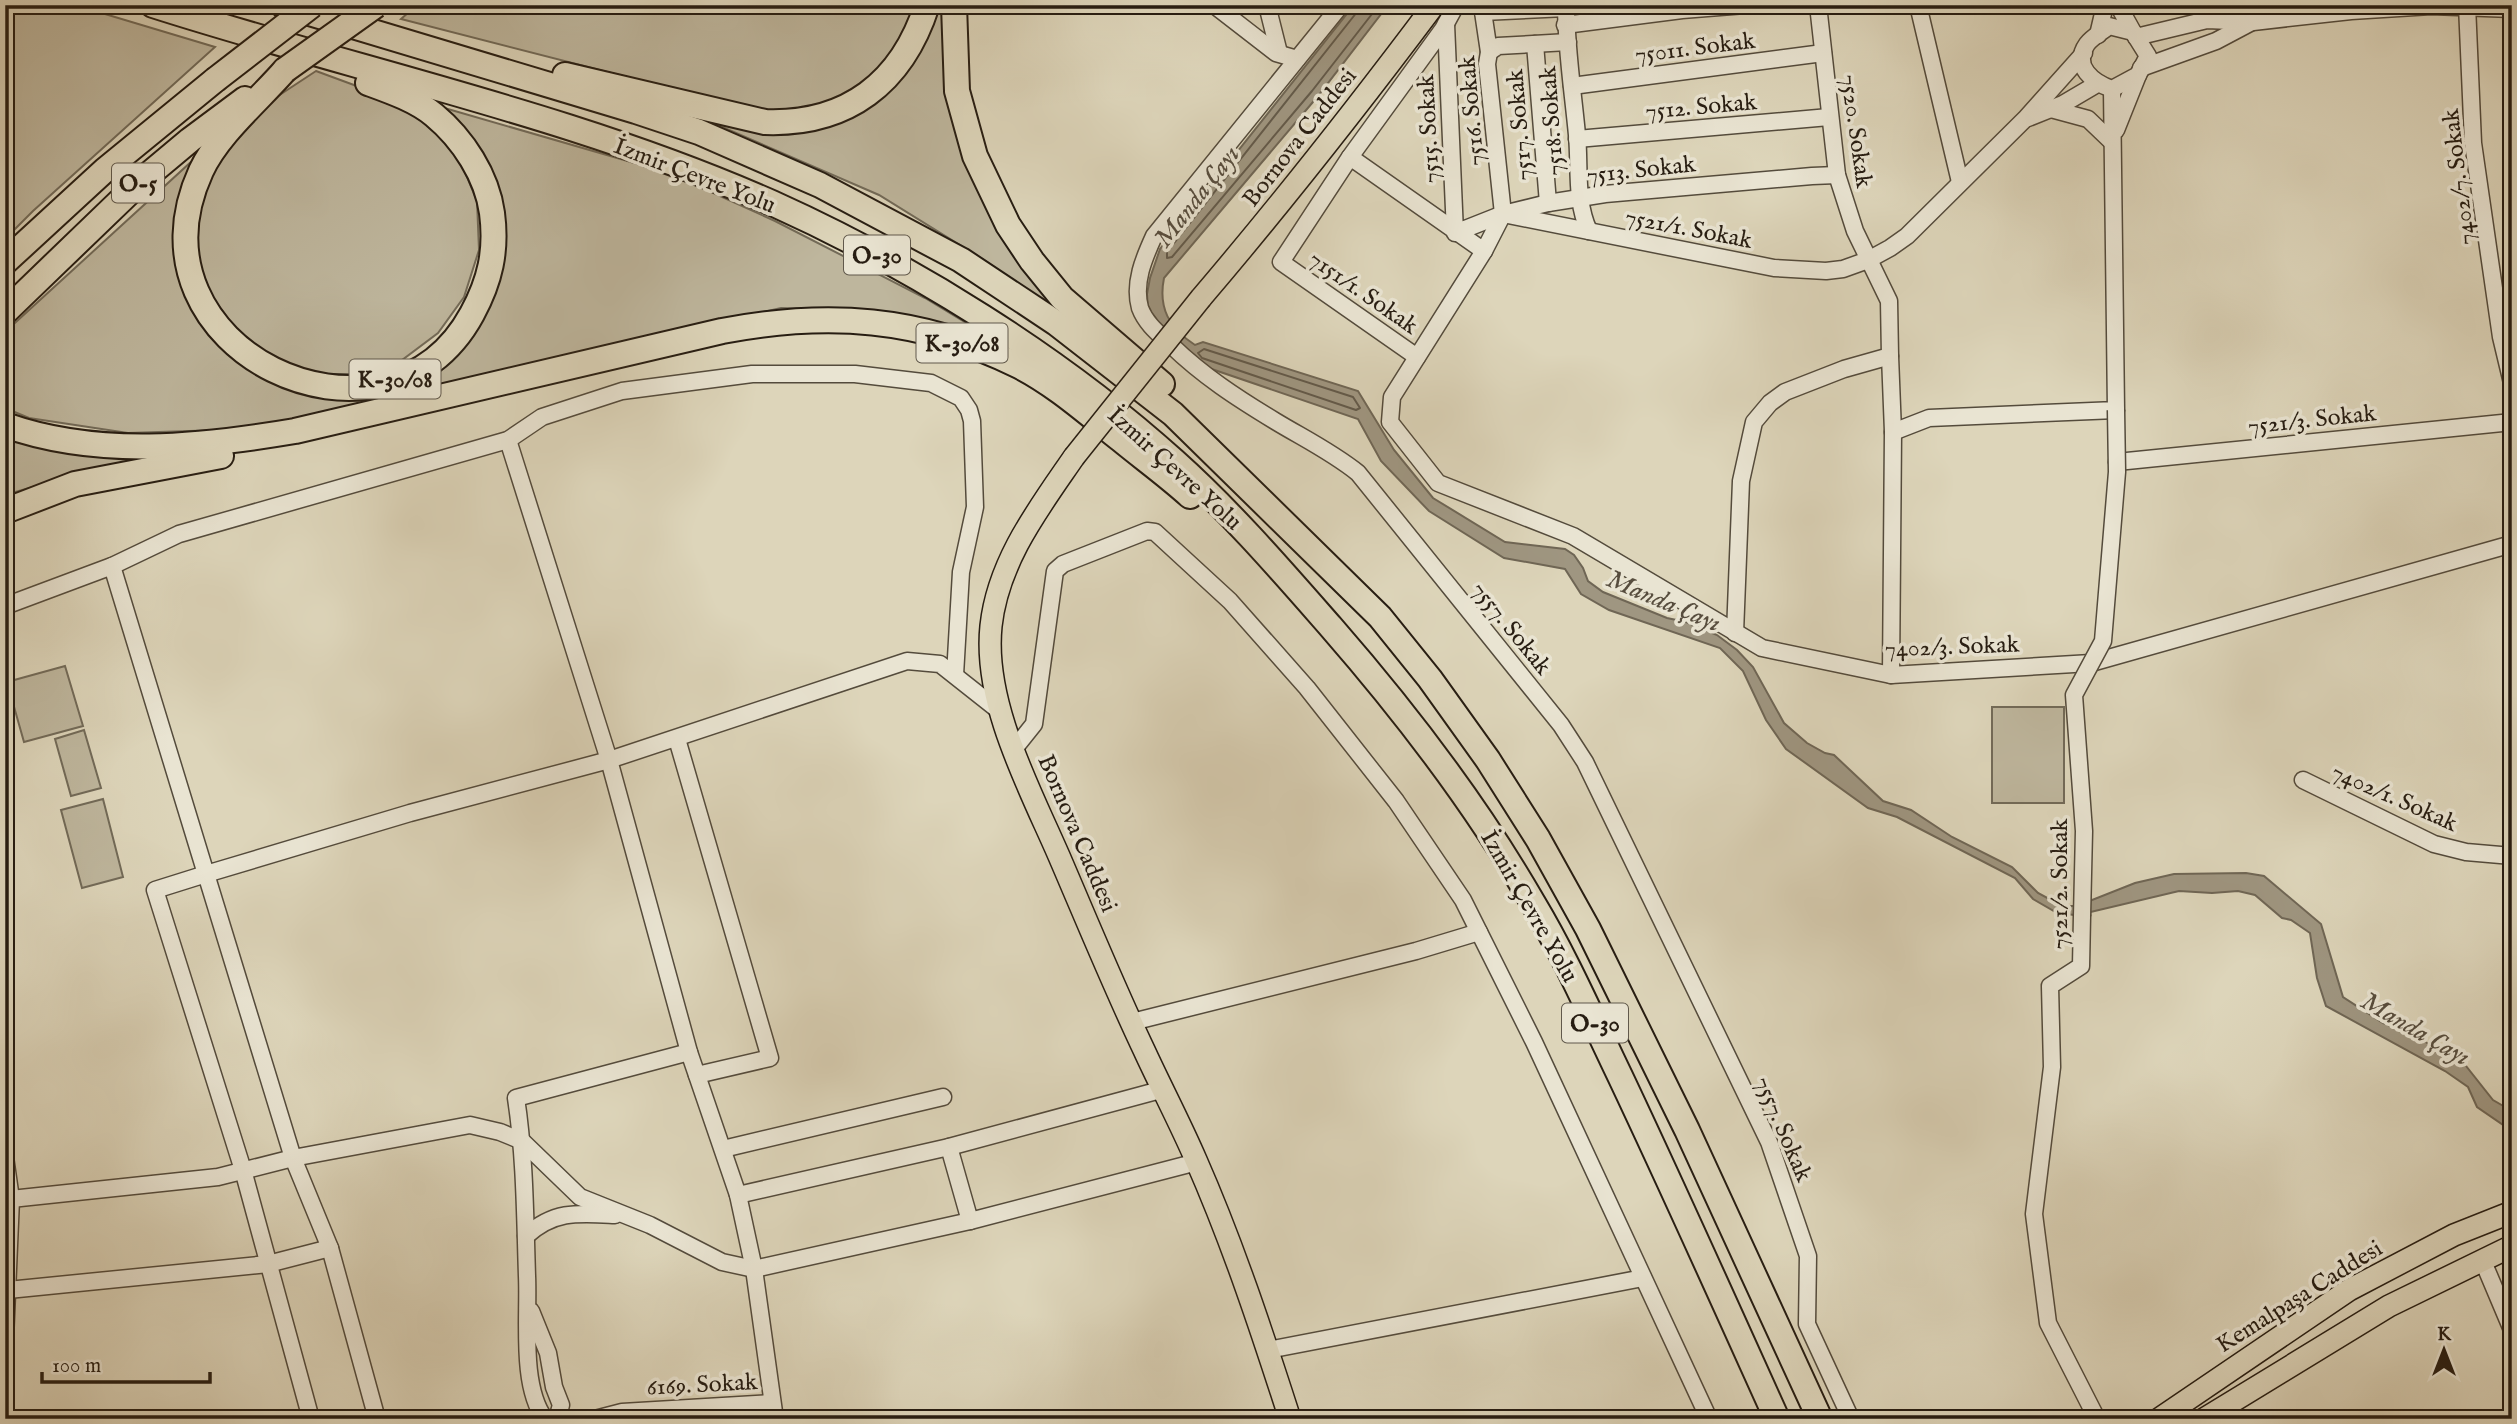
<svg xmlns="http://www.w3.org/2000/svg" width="2517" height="1424" viewBox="0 0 2517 1424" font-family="'IM FELL English',serif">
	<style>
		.green { fill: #beb69d; stroke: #726a58; stroke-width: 2 }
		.water { fill: #9f9681; stroke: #6f6655; stroke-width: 2 }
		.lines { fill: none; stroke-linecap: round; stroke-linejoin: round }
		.shore { stroke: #635a4a; stroke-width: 2 }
		.minor-casing { stroke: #544b3c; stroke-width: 19 }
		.major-casing { stroke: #271d12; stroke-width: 24 }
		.highway-casing { stroke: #271d12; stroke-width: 28 }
		.minor { stroke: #e9e4d2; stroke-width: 16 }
		.major { stroke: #ddd5ba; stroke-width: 21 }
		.highway { stroke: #ddd5ba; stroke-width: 24 }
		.minor-bridge-casing { stroke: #544b3c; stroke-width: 19; stroke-linecap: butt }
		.major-bridge-casing { stroke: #271d12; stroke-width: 24; stroke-linecap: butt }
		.highway-bridge-casing { stroke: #271d12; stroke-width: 28; stroke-linecap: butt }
		.minor-bridge { stroke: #e9e4d2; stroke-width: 16 }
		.major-bridge { stroke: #ddd5ba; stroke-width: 21 }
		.highway-bridge { stroke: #ddd5ba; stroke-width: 24 }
		.labels { text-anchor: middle; stroke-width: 7; stroke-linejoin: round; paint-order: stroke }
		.shield { fill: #e9e4d2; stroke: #61594c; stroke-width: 2 }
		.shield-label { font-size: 23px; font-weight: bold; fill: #271d12 }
		.street-label { font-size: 24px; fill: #271d12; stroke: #e9e4d2 }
		.water-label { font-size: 26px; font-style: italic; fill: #574d3e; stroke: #e9e4d2 }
	</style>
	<rect width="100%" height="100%" fill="#ddd5ba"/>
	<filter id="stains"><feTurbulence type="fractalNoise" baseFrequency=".00286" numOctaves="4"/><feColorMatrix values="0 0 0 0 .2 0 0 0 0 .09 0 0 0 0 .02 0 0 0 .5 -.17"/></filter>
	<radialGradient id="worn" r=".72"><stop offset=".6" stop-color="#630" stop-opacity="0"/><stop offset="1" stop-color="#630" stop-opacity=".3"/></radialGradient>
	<g class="green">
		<path d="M5 5H75L215 47 33 211 5 239Z"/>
		<path d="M417 5H917L890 60 844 97 802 113 752 109 401 19Z"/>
		<path d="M932 5H947L951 91 1059 312 984 260 879 195 690 113 840 119Z"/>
		<path d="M316 71 381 95 425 119 458 155 477 201 479 250 464 297 438 333 402 360 359 374H314L272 361 235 335 208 299 194 235 213 161 275 98Z"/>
		<path d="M441 107 669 173 775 221 925 298 1019 355 957 327 866 310 781 308 251 429 128 433 29 418 5 408V332L203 151 180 254 269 374 420 375 500 249Z"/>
		<path d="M5 435 179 456 78 474 5 495Z"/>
		<path d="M65 666 83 726 24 742 7 682Z"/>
		<rect x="1992" y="707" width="72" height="96"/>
		<path d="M84 730 101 788 71 796 55 739Z"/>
		<path d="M103 799 123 877 82 888 61 810Z"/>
	</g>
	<path class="water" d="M1354 5H1388L1318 96 1164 278C1158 308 1169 328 1195 345L1203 342 1358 391 1394 450 1433 498 1505 542 1565 549 1574 555 1583 568 1588 581 1603 592 1667 618 1686 622 1717 635 1737 650 1753 667 1784 723 1807 743 1825 753 1834 755 1883 801 1911 810 1952 837 2012 867 2038 893 2062 906H2077L2135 883 2174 874 2246 873 2264 876 2321 924 2343 997 2383 1023 2410 1033 2466 1066 2493 1100 2512 1111V1131L2477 1107 2468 1087 2445 1071 2326 1006 2317 978 2310 933 2291 920 2282 918 2255 895 2238 891 2212 893 2179 891 2078 915 2059 914 2033 899 2015 878 1897 817 1868 808 1786 749 1766 720 1743 671 1720 648 1609 610 1581 594 1565 569 1504 558 1429 511 1381 461 1358 419 1197 364 1152 322 1148 309 1147 294 1150 278 1160 249Z"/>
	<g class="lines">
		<g class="shore">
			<path d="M1359 5 1357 12 1167 252V258L1172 257 1312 91 1379 5"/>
			<path d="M1204 349 1353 397 1360 408 1356 410 1202 358 1198 353Z"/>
		</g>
		<defs>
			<g id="minor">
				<path d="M1214 5 1276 53 1297 59"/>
				<path d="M1267 5 1279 53"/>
				<path d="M1341 5 1154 236C1144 258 1133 283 1140 308 1146 324 1159 334 1171 345 1203 376 1237 398 1275 421 1303 438 1332 452 1358 473L1561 725 1585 762 1769 1142 1808 1256 1807 1324 1851 1419"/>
				<path d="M1482 5 1489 52 1487 64 1503 214"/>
				<path d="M1566 5C1566 48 1573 92 1577 135 1580 167 1575 201 1589 231"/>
				<path d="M1918 5 1960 182"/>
				<path d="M2118 5 2133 32"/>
				<path d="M2467 5 2473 143 2501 337 2512 383"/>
				<path d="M1483 12 1566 8"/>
				<path d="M1446 24 1455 233 1503 214 1548 203 1605 194 1812 176 1837 175"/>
				<path d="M1565 25 1682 10 1745 5"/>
				<path d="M2109 26 2133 32 2148 56 2138 75 2112 89C2094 83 2071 66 2087 44 2092 37 2102 32 2109 26Z"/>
				<path d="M2098 35 2105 5"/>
				<path d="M2136 37 2207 20 2253 22 2351 11 2431 6 2512 9"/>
				<path d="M1535 44 1548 203"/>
				<path d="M1489 52 1498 46 1568 42"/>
				<path d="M2084 53 2025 119 1907 236 1890 248 1868 260 1843 269 1826 271 1774 268 1503 214 1484 251 1392 397 1390 422 1438 483 1573 536 1762 648 1891 675 2091 663 2512 544"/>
				<path d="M2141 68 2216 41 2250 23"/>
				<path d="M1572 86 1823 53"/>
				<path d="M2051 109 2088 119 2112 142"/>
				<path d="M2028 118 2063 104 2097 84"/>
				<path d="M2116 130 2138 75"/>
				<path d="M1577 139 1829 117"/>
				<path d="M1350 157 1443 29 1456 5"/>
				<path d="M1890 356 1893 432 1891 675"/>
				<path d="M1417 357 1281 262 1350 157 1484 251"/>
				<path d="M1893 432 1929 418 2116 410 2112 89"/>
				<path d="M508 440 609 760 689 1052 738 1195 754 1269 775 1419"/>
				<path d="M2117 462 2512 422"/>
				<path d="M112 566 206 874 410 813 609 760 907 661 940 664 1002 713"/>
				<path d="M5 606 112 566 179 534 508 440 542 417 622 391 752 374H855L931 383 961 398 969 410 972 421 975 507 961 572 955 675"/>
				<path d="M1735 633 1741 481 1754 422 1770 403 1785 392 1844 369 1890 356 1889 301 1855 231 1837 175 1818 5"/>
				<path d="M677 739 770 1058 697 1075"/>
				<path d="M1014 749 1034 724 1055 571 1063 564 1147 531 1155 532 1230 601 1307 688 1396 801 1463 900 1534 1042 1709 1419"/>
				<path d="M2303 780 2434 844 2466 852 2512 856"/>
				<path d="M2082 916 2081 966 2050 986 2052 1067 2034 1214 2048 1323 2097 1419"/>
				<path d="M1132 1022 1416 951 1479 932"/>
				<path d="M949 1147 970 1221"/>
				<path d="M723 1149 943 1097"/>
				<path d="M5 1157 11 1199 5 1339"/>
				<path d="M738 1195 949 1147 1164 1089"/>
				<path d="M11 1199 218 1177 293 1158 470 1125 500 1132 522 1141 580 1197 650 1225 722 1262 754 1269 970 1221 1197 1162"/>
				<path d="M526 1236C554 1210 579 1213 615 1215"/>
				<path d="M2482 1259 2512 1330"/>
				<path d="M8 1290 268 1264 330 1248"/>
				<path d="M531 1311 548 1353 554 1387 561 1405 557 1419"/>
				<path d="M1268 1350 1643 1278"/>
				<path d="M311 1419 243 1170 155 890 206 874 293 1158 330 1248 377 1419"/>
				<path d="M545 1419C520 1386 529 1316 527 1276 525 1216 525 1157 516 1098L689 1052"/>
				<path d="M595 1419 622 1412 771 1403"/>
			</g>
			<g id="major">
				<path d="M1201 298C1282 203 1359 105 1434 5"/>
				<path d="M1074 457C1039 508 998 561 991 626 983 703 1029 787 1059 856 1087 921 1114 987 1144 1050 1161 1087 1180 1123 1196 1160 1233 1244 1262 1332 1290 1419"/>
				<path d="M2159 1419 2349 1290 2454 1235 2512 1212"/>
				<path d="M2204 1419 2389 1306 2512 1246"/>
			</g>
			<g id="highway">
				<path d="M153 5C359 71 573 115 772 203 912 266 1060 358 1174 461 1231 512 1281 570 1331 627 1406 713 1476 804 1533 903 1566 958 1592 1018 1620 1076 1674 1190 1725 1304 1777 1419"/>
				<path d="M283 5 636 111 699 132 820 185 961 260 1056 323 1173 414 1380 617 1430 679 1488 760 1538 839 1588 929 1687 1130 1820 1419"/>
				<path d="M954 5 957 91 975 156 1008 225 1032 261 1062 298 1162 384"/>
				<path d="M285 70C259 100 218 134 201 171 119 350 385 474 472 314 490 281 497 251 492 213 487 176 463 139 434 115 416 100 390 91 368 83"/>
				<path d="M565 75 765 122C847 125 902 83 927 5"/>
				<path d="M5 262 105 170 215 80"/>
				<path d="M5 312 141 181 190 140 245 99"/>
				<path d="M5 425C98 458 200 447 295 431L722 331C827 311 920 317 1017 365 1055 384 1087 413 1120 439 1143 458 1168 476 1190 496"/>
				<path d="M5 511 75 484 221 456"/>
			</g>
		</defs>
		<use href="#minor" class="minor-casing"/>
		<use href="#major" class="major-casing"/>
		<use href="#highway" class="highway-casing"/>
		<use href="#minor" class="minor"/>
		<use href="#major" class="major"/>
		<use href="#highway" class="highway"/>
		<defs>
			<path id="minor-bridge" d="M2082 916 2084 831 2074 695 2103 641 2117 472 2116 410"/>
			<path id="major-bridge" d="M1074 457 1201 298"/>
			<g id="highway-bridge">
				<path d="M285 70 376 5"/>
				<path d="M215 80 312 5"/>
			</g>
		</defs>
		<use href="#minor-bridge" class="minor-bridge-casing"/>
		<use href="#major-bridge" class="major-bridge-casing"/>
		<use href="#highway-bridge" class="highway-bridge-casing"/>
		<use href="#minor-bridge" class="minor-bridge"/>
		<use href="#major-bridge" class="major-bridge"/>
		<use href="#highway-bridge" class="highway-bridge"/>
	</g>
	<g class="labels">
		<g class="shield">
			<rect x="112" y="163.5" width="52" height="39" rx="5"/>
			<rect x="844" y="235.5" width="66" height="39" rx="5"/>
			<rect x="916.5" y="323.5" width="91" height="39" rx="5"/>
			<rect x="349.5" y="359.5" width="91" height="39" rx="5"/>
			<rect x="1562" y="1003.5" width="66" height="39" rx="5"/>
		</g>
		<g class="shield-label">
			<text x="138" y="191">O-5</text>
			<text x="877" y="263">O-30</text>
			<text x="962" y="351">K-30/08</text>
			<text x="395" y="387">K-30/08</text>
			<text x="1595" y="1031">O-30</text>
		</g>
		<g class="street-label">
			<text transform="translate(1695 47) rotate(-7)" y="8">75011. Sokak</text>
			<text transform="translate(1701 106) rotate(-5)" y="8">7512. Sokak</text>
			<text transform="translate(1471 111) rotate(-95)" y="8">7516. Sokak</text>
			<text transform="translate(1551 121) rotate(-94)" y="8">7518. Sokak</text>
			<text transform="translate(1519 125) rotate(-95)" y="8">7517. Sokak</text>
			<text transform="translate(1428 129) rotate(-93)" y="8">7515. Sokak</text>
			<text transform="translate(1857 131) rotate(82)" y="8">7520. Sokak</text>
			<text transform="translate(1299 137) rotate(-52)" y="8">Bornova Caddesi</text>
			<text transform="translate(1641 169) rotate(-6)" y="8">7513. Sokak</text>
			<text transform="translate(695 175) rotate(21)" y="8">İzmir Çevre Yolu</text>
			<text transform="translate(2458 177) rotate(-97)" y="8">7402/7. Sokak</text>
			<text transform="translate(1689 228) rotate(11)" y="8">7521/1. Sokak</text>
			<text transform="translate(1364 292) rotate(35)" y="8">7151/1. Sokak</text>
			<text transform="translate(2312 419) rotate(-6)" y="8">7521/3. Sokak</text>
			<text transform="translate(1175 468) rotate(42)" y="8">İzmir Çevre Yolu</text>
			<text transform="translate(1512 628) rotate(51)" y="8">7557. Sokak</text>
			<text transform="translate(1952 646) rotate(-2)" y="8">7402/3. Sokak</text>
			<text transform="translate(2395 797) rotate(24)" y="8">7402/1. Sokak</text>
			<text transform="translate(1078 833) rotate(67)" y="8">Bornova Caddesi</text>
			<text transform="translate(2059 884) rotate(-90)" y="8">7521/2. Sokak</text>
			<text transform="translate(1530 906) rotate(60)" y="8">İzmir Çevre Yolu</text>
			<text transform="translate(1784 1129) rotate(67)" y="8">7557. Sokak</text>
			<text transform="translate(2299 1296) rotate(-32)" y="8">Kemalpaşa Caddesi</text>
			<text transform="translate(702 1384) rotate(-3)" y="8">6169. Sokak</text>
		</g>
		<g class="water-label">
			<text transform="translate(1196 196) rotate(-52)" y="9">Manda Çayı</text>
			<text transform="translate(1664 600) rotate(23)" y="9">Manda Çayı</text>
			<text transform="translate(2416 1028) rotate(30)" y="9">Manda Çayı</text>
		</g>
	</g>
	<rect width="2517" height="1424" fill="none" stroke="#ddd5ba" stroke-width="28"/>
	<rect x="7" y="7" width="2503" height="1410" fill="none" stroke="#271d12" stroke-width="3.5"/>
	<rect x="14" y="14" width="2489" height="1396" fill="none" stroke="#271d12" stroke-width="2"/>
	<g transform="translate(2444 1350)" stroke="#e9e4d2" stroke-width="5" paint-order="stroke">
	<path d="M0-5L12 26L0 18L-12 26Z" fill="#271d12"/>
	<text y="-10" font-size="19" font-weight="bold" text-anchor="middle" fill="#271d12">K</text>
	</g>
	<path d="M42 1372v10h168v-10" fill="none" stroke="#271d12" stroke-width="3.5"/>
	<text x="52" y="1372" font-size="21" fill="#271d12" stroke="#e9e4d2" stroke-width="5" paint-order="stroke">100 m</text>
	<rect width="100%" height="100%" filter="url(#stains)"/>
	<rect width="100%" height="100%" fill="url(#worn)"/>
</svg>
